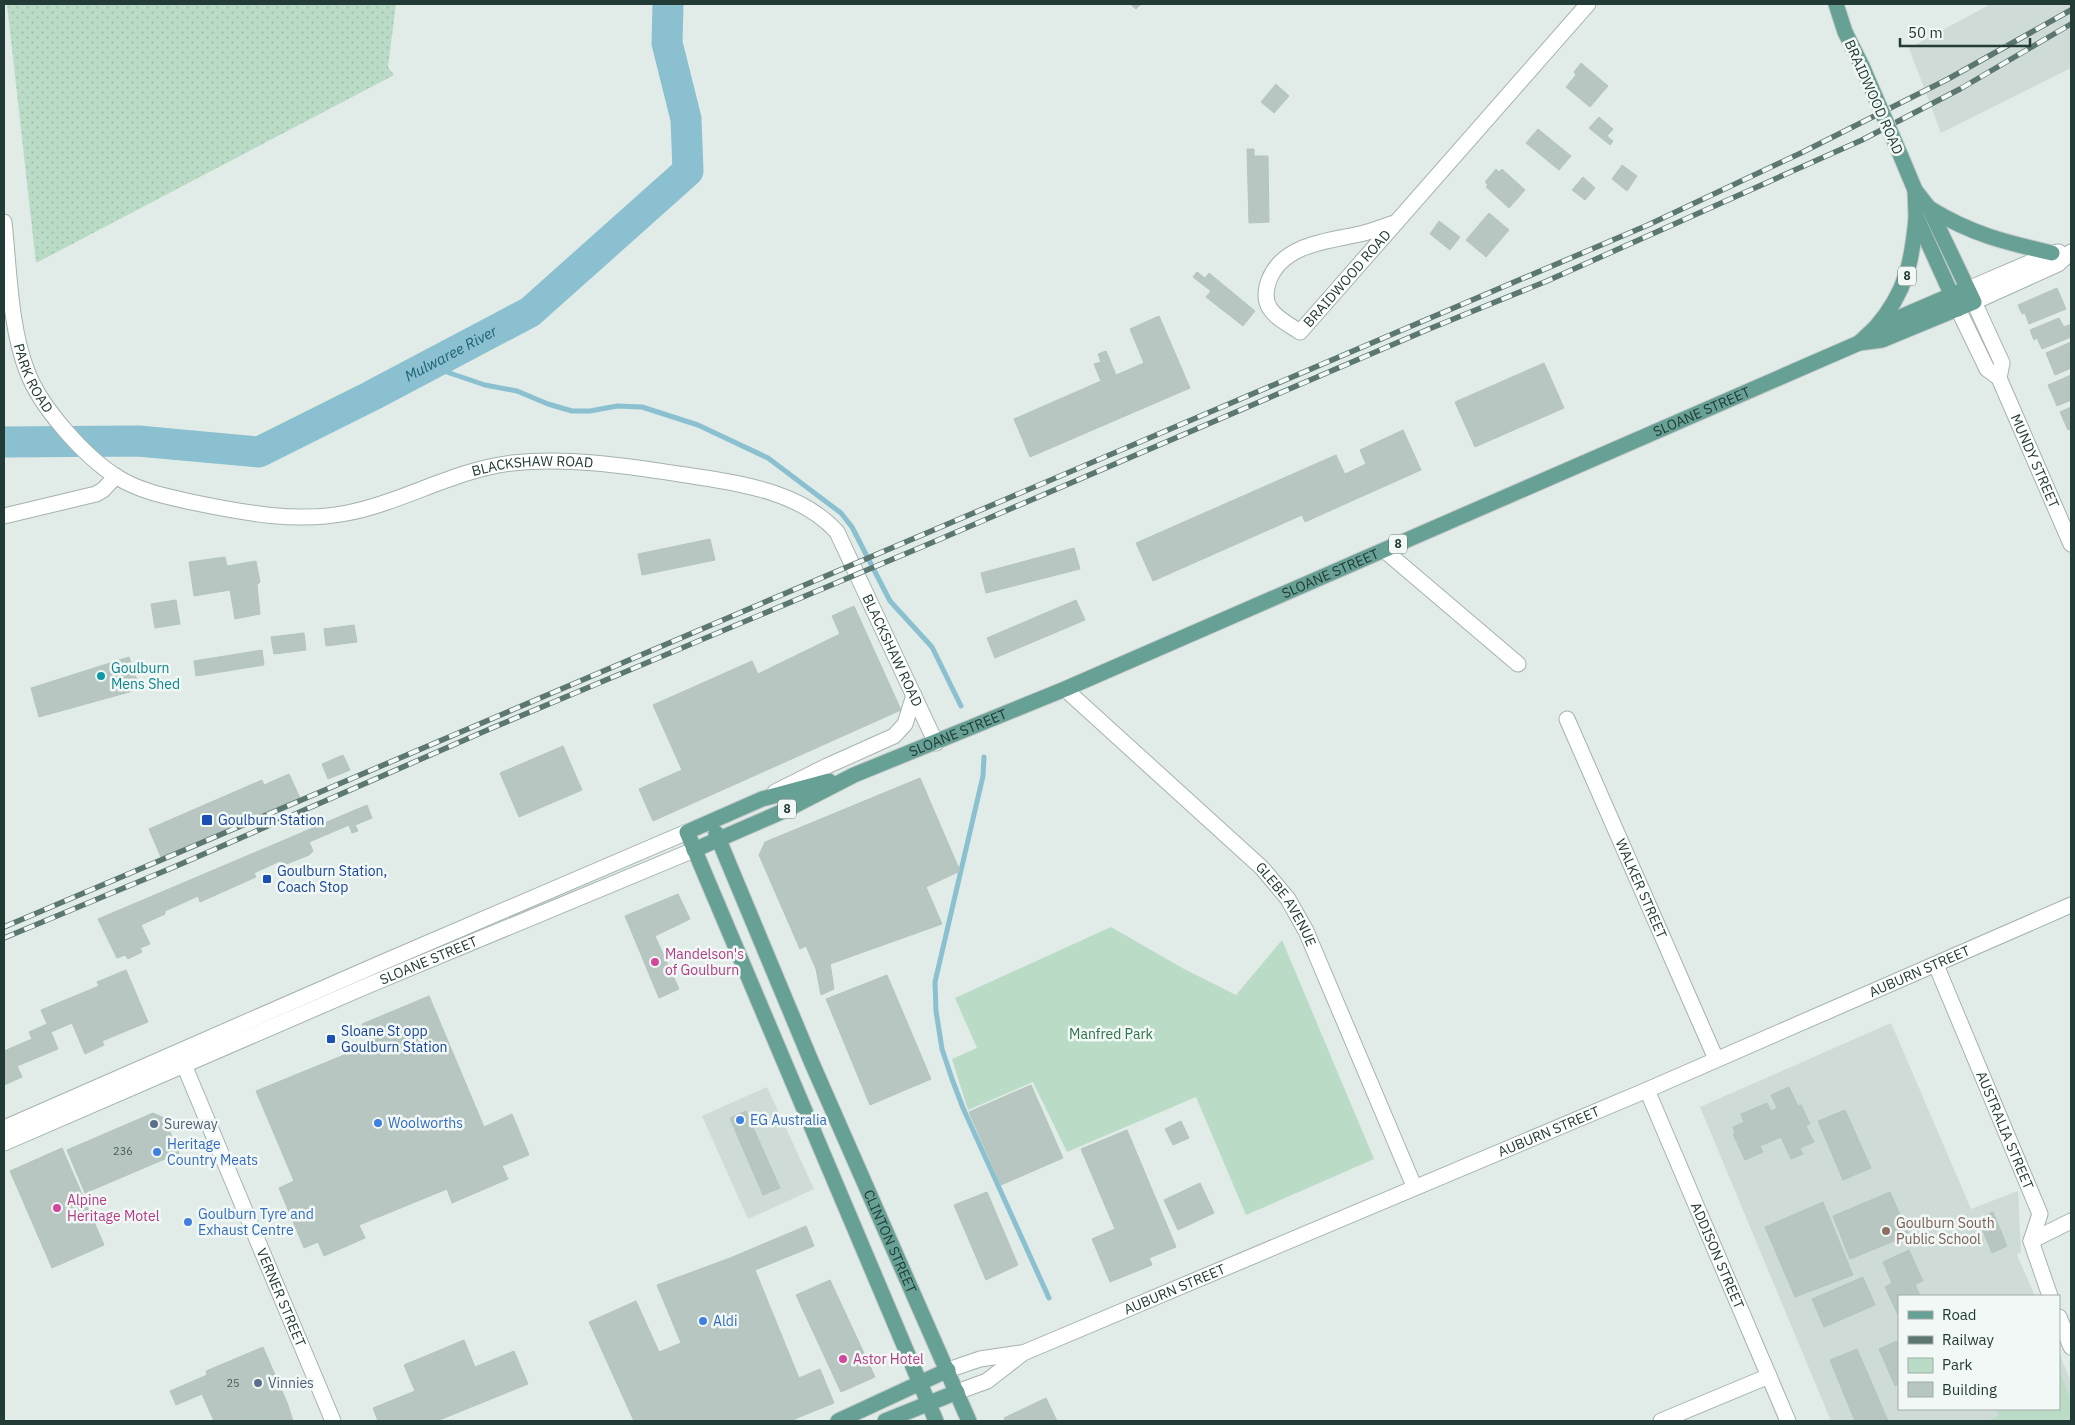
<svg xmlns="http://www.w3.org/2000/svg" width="2075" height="1425" viewBox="0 0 2075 1425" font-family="'IBM Plex Sans',sans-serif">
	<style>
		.built { fill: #cfdbd6 }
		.grass { fill: url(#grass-dots) }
		.green { fill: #badcc6 }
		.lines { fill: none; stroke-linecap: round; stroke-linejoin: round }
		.stream { stroke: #8ac0cf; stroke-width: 5 }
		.river { stroke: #8ac0cf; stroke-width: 31 }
		.building { fill: #b7c6c1; stroke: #b4c5bf }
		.minor-casing { stroke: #a4b3ae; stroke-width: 17 }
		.tertiary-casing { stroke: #a4b3ae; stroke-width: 17 }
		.primary-casing { stroke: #c1c8c7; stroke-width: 17 }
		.minor { stroke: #fff; stroke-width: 15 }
		.tertiary { stroke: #fff; stroke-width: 15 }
		.primary { stroke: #67a095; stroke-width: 15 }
		.rail-casing { stroke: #5c7772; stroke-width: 5.5 }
		.rail { stroke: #f2f8f5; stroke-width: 4; stroke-dasharray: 11; stroke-linecap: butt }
		.primary-bridge-casing { stroke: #c1c8c7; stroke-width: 17; stroke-linecap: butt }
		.primary-bridge { stroke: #67a095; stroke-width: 15 }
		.culture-dot { fill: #0f9aa8; stroke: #f2f8f5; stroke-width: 2 }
		.transit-dot { fill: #1a4fb4; stroke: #f2f8f5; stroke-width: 2 }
		.hotel-dot { fill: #d1479c; stroke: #f2f8f5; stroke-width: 2 }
		.shop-dot { fill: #3f7fe0; stroke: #f2f8f5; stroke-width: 2 }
		.service-dot { fill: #5c6f8a; stroke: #f2f8f5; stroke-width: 2 }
		.education-dot { fill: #8d6e63; stroke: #f2f8f5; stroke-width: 2 }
		.labels { text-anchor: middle; stroke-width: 5; stroke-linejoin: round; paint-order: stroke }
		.number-label { font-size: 11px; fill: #475e59 }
		.shield { fill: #f2f8f5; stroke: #60746f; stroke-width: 1 }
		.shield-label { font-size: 12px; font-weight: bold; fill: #223b36 }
		.street-label { font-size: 14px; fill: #223b36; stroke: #f2f8f5 }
		.culture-label { font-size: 14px; fill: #0d838f; stroke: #f2f8f5; text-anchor: start }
		.transit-label { font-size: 14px; fill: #164399; stroke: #f2f8f5; text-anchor: start }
		.hotel-label { font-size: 14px; fill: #b23c85; stroke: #f2f8f5; text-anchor: start }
		.park-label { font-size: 14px; fill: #2d714c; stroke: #f2f8f5 }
		.shop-label { font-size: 14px; fill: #366cbe; stroke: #f2f8f5; text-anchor: start }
		.service-label { font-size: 14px; fill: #4e5e75; stroke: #f2f8f5; text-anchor: start }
		.education-label { font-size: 14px; fill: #785e54; stroke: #f2f8f5; text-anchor: start }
		.water-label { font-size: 15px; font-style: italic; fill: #1e6176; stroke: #f2f8f5 }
	</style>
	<defs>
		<pattern id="grass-dots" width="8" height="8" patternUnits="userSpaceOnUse" patternTransform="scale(1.25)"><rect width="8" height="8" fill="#badcc6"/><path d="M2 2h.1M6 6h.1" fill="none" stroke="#a0beab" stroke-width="1.8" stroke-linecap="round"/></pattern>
	</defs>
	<rect width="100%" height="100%" fill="#e1ebe7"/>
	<g class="built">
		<path d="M1991 4H2071V68L1941 133 1909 48Z"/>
		<path d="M1891 1023 1971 1209 2018 1191 2021 1252 2017 1255 2035 1296H1899V1409H2059V1353L2071 1382V1421H1831L1700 1107Z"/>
		<path d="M767 1087 814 1189 748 1219 702 1116Z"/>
	</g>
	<path class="grass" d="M7 4H396L388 67 394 75 36 263Z"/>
	<g class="green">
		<path d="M1111 927 1184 969 1236 995 1282 940 1374 1159 1246 1215 1196 1097 1067 1152 1033 1082 968 1110 952 1059 977 1048 955 998Z"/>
		<path d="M2059 1369 2071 1400V1421H1986L1999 1416 1997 1409H2059Z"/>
	</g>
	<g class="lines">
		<g class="stream">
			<path d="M429 366 485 385 517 391 548 404 572 411H590L617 406 642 407 698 425 768 458 841 513 852 527 890 601 932 647 961 706"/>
			<path d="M984 757 983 776 935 982 936 1011 942 1049 952 1079 963 1108 1049 1298"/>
		</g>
		<path class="river" id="s1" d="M4 442 138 441 259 452 371 396 530 312 688 171 686 119 667 43 668 4"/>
	</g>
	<g class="building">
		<path d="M1130 4H1141L1136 9Z"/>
		<path d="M1581 63 1608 86 1590 107 1566 87 1576 75 1574 72Z"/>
		<path d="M1276 84 1289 96 1274 113 1261 102Z"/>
		<path d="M1599 117 1613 129 1607 136 1613 141 1610 145 1589 128Z"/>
		<path d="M1538 129 1571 156 1559 170 1526 143Z"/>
		<path d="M1247 149H1254V156H1268L1269 222 1249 223Z"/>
		<path d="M1622 165 1637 176 1627 191 1612 179Z"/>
		<path d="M1496 169 1499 172 1502 169 1525 190 1509 208 1486 187 1488 185 1485 182Z"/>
		<path d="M1583 177 1595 188 1585 200 1572 190Z"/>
		<path d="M1489 213 1509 230 1486 257 1466 240Z"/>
		<path d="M1439 221 1460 237 1450 250 1430 234Z"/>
		<path d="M1197 272 1205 278 1209 273 1255 311 1243 326 1206 297 1211 291 1193 277Z"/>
		<path d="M2057 288 2066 309 2029 324 2025 313 2022 314 2018 305Z"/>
		<path d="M1159 316 1190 388 1030 457 1014 419 1101 381 1094 364 1101 362 1098 354 1106 351 1116 375 1144 363 1130 329Z"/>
		<path d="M2059 318 2064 327 2071 324V337L2042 349 2037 338 2034 340 2030 330Z"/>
		<path d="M2071 342V368L2055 375 2046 353Z"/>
		<path d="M1544 363 1564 408 1475 447 1455 402Z"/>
		<path d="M2071 375V400L2057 406 2048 385Z"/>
		<path d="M2071 407V429L2068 430 2060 412Z"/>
		<path d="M1403 430 1421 470 1356 499 1345 474 1366 464 1360 450Z"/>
		<path d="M1336 455 1356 499 1305 522 1302 515 1153 581 1136 543Z"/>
		<path d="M710 539 715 560 642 575 638 554Z"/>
		<path d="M1074 548 1080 569 986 593 981 573Z"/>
		<path d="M225 557 227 566 256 561 260 582 257 585 260 614 235 619 230 590 194 596 189 562Z"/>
		<path d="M176 600 180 624 155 628 151 604Z"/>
		<path d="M1076 600 1085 620 995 658 987 638Z"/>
		<path d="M854 606 901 710 653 821 639 789 682 770 653 705 752 661 758 674 840 634 832 616Z"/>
		<path d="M354 625 357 642 326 646 324 629Z"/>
		<path d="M304 633 306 650 274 654 271 637Z"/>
		<path d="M262 650 264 665 196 676 194 661Z"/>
		<path d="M129 657 140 689 39 717 31 688Z"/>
		<path d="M563 746 582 790 519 817 500 773Z"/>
		<path d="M343 755 350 770 328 779 322 764Z"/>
		<path d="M289 774 300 798 161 857 149 829 262 780 264 785Z"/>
		<path d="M920 778 960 871 926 887 942 924 816 969 806 946 800 949 759 855 765 842Z"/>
		<path d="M367 805 372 818 355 825 358 831 352 833 349 825 309 842 313 851 309 855 284 865 280 861 254 873 256 877 200 902 198 896 165 911V914L141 925 150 944 140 948 142 952 128 959 125 955 117 958 98 919Z"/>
		<path d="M678 894 690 919 655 936 679 989 659 998 625 916Z"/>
		<path d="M830 963 834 989 821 995 816 969Z"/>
		<path d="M126 970 148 1022 102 1041 104 1045 85 1054 72 1023 51 1032 58 1049 17 1066 22 1077 4 1085V1051L32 1039 29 1032 47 1024 41 1010 99 986 97 982Z"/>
		<path d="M887 975 931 1079 870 1105 826 999Z"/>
		<path d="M429 996 484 1127 512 1114 529 1155 502 1166 508 1179 452 1203 447 1189 359 1225 365 1238 324 1256 318 1242 304 1248 279 1188 294 1181 256 1091 371 1044 362 1024Z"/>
		<path d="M1031 1085 1063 1158 1001 1185 969 1112Z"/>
		<path d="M1789 1087 1798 1106 1801 1105 1810 1124 1806 1126 1814 1142 1800 1148 1803 1154 1791 1159 1781 1137 1760 1146 1763 1152 1745 1160 1733 1134 1735 1133 1733 1127 1744 1122 1741 1114 1767 1103 1771 1111 1777 1108 1771 1095Z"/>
		<path d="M1845 1110 1871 1168 1843 1180 1818 1121Z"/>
		<path d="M746 1111 751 1123 735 1130 730 1118Z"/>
		<path d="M153 1113 164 1118 179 1153 85 1193 67 1150Z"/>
		<path d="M1181 1121 1189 1138 1173 1145 1165 1129Z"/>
		<path d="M751 1123 780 1188 763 1195 735 1130Z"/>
		<path d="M1127 1130 1176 1247 1149 1258 1152 1265 1110 1282 1092 1239 1115 1229 1081 1149Z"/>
		<path d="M62 1148 104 1245 52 1268 10 1171Z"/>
		<path d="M1200 1183 1214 1213 1178 1230 1164 1200Z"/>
		<path d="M987 1192 1018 1265 986 1280 954 1205Z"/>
		<path d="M1890 1192 1909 1235 1850 1259 1833 1216Z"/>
		<path d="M1823 1202 1853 1275 1795 1297 1765 1227Z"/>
		<path d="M1993 1212 2007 1246 1992 1253 1978 1219Z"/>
		<path d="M806 1226 814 1246 755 1270 799 1378 820 1369 834 1403 797 1418 730 1258Z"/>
		<path d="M1909 1250 1923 1281 1915 1284 1920 1296H1899V1317L1885 1287 1892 1283 1883 1262Z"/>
		<path d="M730 1258 797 1418 791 1421H691L659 1352 681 1343 657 1285Z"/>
		<path d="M1863 1277 1875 1305 1824 1327 1812 1299Z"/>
		<path d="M830 1280 875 1377 841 1392 796 1295Z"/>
		<path d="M636 1301 659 1352 691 1421H634L589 1322Z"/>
		<path d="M464 1340 475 1367 514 1351 528 1384 437 1421H378L373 1408 415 1391 404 1365Z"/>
		<path d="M1897 1341 1899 1346V1384L1895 1386 1879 1349Z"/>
		<path d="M263 1347 288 1405 248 1421H214L202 1394 176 1405 170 1391 207 1375 206 1371Z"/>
		<path d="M1857 1349 1888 1421H1855L1830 1360Z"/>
		<path d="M1046 1398 1057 1421H1006L1004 1418Z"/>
		<path d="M288 1405 293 1421H248Z"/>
	</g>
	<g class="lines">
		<defs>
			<g id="minor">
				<path id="s2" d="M1397 222C1385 226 1373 231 1360 234 1328 241 1283 244 1269 280 1258 310 1279 318 1300 332L1588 4"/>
				<path d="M1968 289 2052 253 2059 252"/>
				<path id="s3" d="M1958 309 1987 369 1999 378 2071 544"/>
				<path d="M1999 378 2002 363 1974 302 2058 264 2071 252"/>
				<path d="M4 516 96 494 103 490 116 476"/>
				<path d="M1384 550 1518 664"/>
				<path id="s4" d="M1065 689 1262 868 1288 899 1306 931 1414 1186"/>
				<path id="s5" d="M1567 719 1716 1059"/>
				<path id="s6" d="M1936 965 2040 1214 2031 1241 2050 1296"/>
				<path id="s7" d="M184 1065 333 1421"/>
				<path id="s8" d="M1647 1090 1788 1421"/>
				<path d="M2031 1241 2071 1221"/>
				<path d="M2059 1317 2071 1347"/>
				<path d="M948 1370 980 1359 1021 1353"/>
				<path id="s9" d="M957 1392 987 1381 1023 1353 1647 1090 2071 905"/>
				<path d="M1661 1421 1769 1376"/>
			</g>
			<g id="tertiary">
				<path id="s10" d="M4 222C9 268 10 328 27 371 40 407 85 457 117 477 141 492 169 497 196 503 245 513 297 523 347 513 403 502 454 470 512 463 572 456 639 468 699 477 746 484 803 494 837 532L936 743"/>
				<path d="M775 792 827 766 894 736 905 724 914 695"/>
				<path d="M4 1128 381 963 687 832"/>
				<path id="s11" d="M4 1143 369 985 694 850"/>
			</g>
			<g id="primary">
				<path d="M1836 4 1845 32 1862 66"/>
				<path d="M1915 190 1916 216 1958 309"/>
				<path d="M1929 208C1971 234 2004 242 2052 253"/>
				<path d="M1876 327C1906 292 1912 262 1916 218"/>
				<path d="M1859 343 1875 328 1961 291"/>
				<path d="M829 781 762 799 687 832 936 1421"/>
				<path id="s12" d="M716 833 811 1061 969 1421"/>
				<path id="s13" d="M694 850 786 810 854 775 1065 689 1859 343 1882 340 1974 302 1929 208 1915 190 1900 154"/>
				<path d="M838 1421 948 1370"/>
				<path d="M885 1421 957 1392"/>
			</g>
		</defs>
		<use href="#minor" class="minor-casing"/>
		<use href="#tertiary" class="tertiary-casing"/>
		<use href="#primary" class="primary-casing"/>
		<use href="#minor" class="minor"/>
		<use href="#tertiary" class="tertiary"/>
		<use href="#primary" class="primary"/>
		<defs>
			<g id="rail">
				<path d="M4 927 1648 225 1803 152 1948 79 2071 10"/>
				<path d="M4 938 174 867 492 728 931 543 1429 329 1547 281 1862 140 1960 89 2071 24"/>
			</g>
		</defs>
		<use href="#rail" class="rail-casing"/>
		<use href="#rail" class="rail"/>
		<defs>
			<path id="primary-bridge" d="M1862 66 1900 154"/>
		</defs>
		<use href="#primary-bridge" class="primary-bridge-casing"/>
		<use href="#primary-bridge" class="primary-bridge"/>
	</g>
	<circle class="culture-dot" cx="101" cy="676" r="5"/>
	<g class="transit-dot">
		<rect x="201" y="814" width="12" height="12" rx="2.5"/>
		<rect x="262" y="874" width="10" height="10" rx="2.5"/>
		<rect x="326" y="1034" width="10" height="10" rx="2.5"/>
	</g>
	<g class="hotel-dot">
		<circle cx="655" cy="962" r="5"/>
		<circle cx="57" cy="1208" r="5"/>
		<circle cx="843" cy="1359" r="5"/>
	</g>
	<g class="shop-dot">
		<circle cx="740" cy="1120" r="5"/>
		<circle cx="378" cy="1123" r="5"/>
		<circle cx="157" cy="1152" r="5"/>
		<circle cx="188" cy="1222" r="5"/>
		<circle cx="703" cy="1321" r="5"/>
	</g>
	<g class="service-dot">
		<circle cx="154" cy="1124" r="5"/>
		<circle cx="258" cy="1383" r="5"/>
	</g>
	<circle class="education-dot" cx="1886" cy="1231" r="5"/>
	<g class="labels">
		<g class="number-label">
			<text x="123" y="1155">236</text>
			<text x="233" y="1387">25</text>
		</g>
		<g class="shield">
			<rect x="1898" y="266.5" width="18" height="19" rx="4"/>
			<rect x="1389" y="534.5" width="18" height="19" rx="4"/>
			<rect x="778" y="799.5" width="18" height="19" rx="4"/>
		</g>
		<g class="shield-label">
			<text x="1907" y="280">8</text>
			<text x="1398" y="548">8</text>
			<text x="787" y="813">8</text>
		</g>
		<g class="street-label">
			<text transform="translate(1874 97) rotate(66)" y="5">BRAIDWOOD ROAD</text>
			<text dy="5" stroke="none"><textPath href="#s2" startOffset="285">BRAIDWOOD ROAD</textPath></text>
			<text dy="5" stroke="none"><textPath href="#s10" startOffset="160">PARK ROAD</textPath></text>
			<text dy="5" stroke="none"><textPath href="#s13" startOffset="1099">SLOANE STREET</textPath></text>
			<text dy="5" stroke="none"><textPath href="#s3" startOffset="172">MUNDY STREET</textPath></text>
			<text dy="5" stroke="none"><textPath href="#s10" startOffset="721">BLACKSHAW ROAD</textPath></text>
			<text dy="5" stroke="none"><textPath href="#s13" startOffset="694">SLOANE STREET</textPath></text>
			<text dy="5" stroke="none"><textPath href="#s10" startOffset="1171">BLACKSHAW ROAD</textPath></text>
			<text dy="5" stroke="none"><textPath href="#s13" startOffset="289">SLOANE STREET</textPath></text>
			<text dy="5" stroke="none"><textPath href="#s5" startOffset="185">WALKER STREET</textPath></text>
			<text dy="5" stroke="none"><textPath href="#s4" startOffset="310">GLEBE AVENUE</textPath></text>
			<text dy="5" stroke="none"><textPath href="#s11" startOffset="462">SLOANE STREET</textPath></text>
			<text dy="5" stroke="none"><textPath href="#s9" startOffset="1052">AUBURN STREET</textPath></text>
			<text dy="5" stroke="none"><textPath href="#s6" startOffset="179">AUSTRALIA STREET</textPath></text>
			<text dy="5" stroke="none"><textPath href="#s9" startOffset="648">AUBURN STREET</textPath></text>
			<text dy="5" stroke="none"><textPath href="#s12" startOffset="444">CLINTON STREET</textPath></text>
			<text dy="5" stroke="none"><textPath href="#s8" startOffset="180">ADDISON STREET</textPath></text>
			<text dy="5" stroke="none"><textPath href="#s9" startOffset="242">AUBURN STREET</textPath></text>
			<text dy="5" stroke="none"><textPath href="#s7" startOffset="252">VERNER STREET</textPath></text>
		</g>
		<g class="culture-label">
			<text x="111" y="673">Goulburn<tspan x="111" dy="16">Mens Shed</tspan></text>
		</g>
		<g class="transit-label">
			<text x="218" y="825">Goulburn Station</text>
			<text x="277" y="876">Goulburn Station,<tspan x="277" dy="16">Coach Stop</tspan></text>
			<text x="341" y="1036">Sloane St opp<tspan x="341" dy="16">Goulburn Station</tspan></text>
		</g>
		<g class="hotel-label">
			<text x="665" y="959">Mandelson's<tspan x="665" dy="16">of Goulburn</tspan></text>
			<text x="67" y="1205">Alpine<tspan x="67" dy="16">Heritage Motel</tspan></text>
			<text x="853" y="1364">Astor Hotel</text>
		</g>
		<g class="park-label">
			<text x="1111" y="1039">Manfred Park</text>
		</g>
		<g class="shop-label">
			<text x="750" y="1125">EG Australia</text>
			<text x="388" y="1128">Woolworths</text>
			<text x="167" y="1149">Heritage<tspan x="167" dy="16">Country Meats</tspan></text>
			<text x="198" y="1219">Goulburn Tyre and<tspan x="198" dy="16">Exhaust Centre</tspan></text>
			<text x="713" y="1326">Aldi</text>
		</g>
		<g class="service-label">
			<text x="164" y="1129">Sureway</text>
			<text x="268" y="1388">Vinnies</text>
		</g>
		<g class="education-label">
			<text x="1896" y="1228">Goulburn South<tspan x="1896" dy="16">Public School</tspan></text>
		</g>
		<g class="water-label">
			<text dy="5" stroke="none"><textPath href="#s1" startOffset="471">Mulwaree River</textPath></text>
		</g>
	</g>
	<rect width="2075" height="1425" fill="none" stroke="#223b36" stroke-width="10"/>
	<rect x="1898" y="1295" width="162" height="115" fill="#f2f8f5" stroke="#9faca9"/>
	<rect x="1908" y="1311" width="25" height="8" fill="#67a095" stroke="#9faca9"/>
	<text x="1942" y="1320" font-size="15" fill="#223b36">Road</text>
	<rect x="1908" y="1336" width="25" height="8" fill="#5c7772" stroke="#9faca9"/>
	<text x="1942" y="1345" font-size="15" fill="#223b36">Railway</text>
	<rect x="1908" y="1358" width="25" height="15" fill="#badcc6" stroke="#9faca9"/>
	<text x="1942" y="1370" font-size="15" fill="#223b36">Park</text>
	<rect x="1908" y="1382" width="25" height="15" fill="#b7c6c1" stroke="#9faca9"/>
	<text x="1942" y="1395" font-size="15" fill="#223b36">Building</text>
	<path d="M1900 38v8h130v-8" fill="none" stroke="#223b36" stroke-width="2.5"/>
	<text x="1908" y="38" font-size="15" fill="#223b36" stroke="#f2f8f5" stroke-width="4" paint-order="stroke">50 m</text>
</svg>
